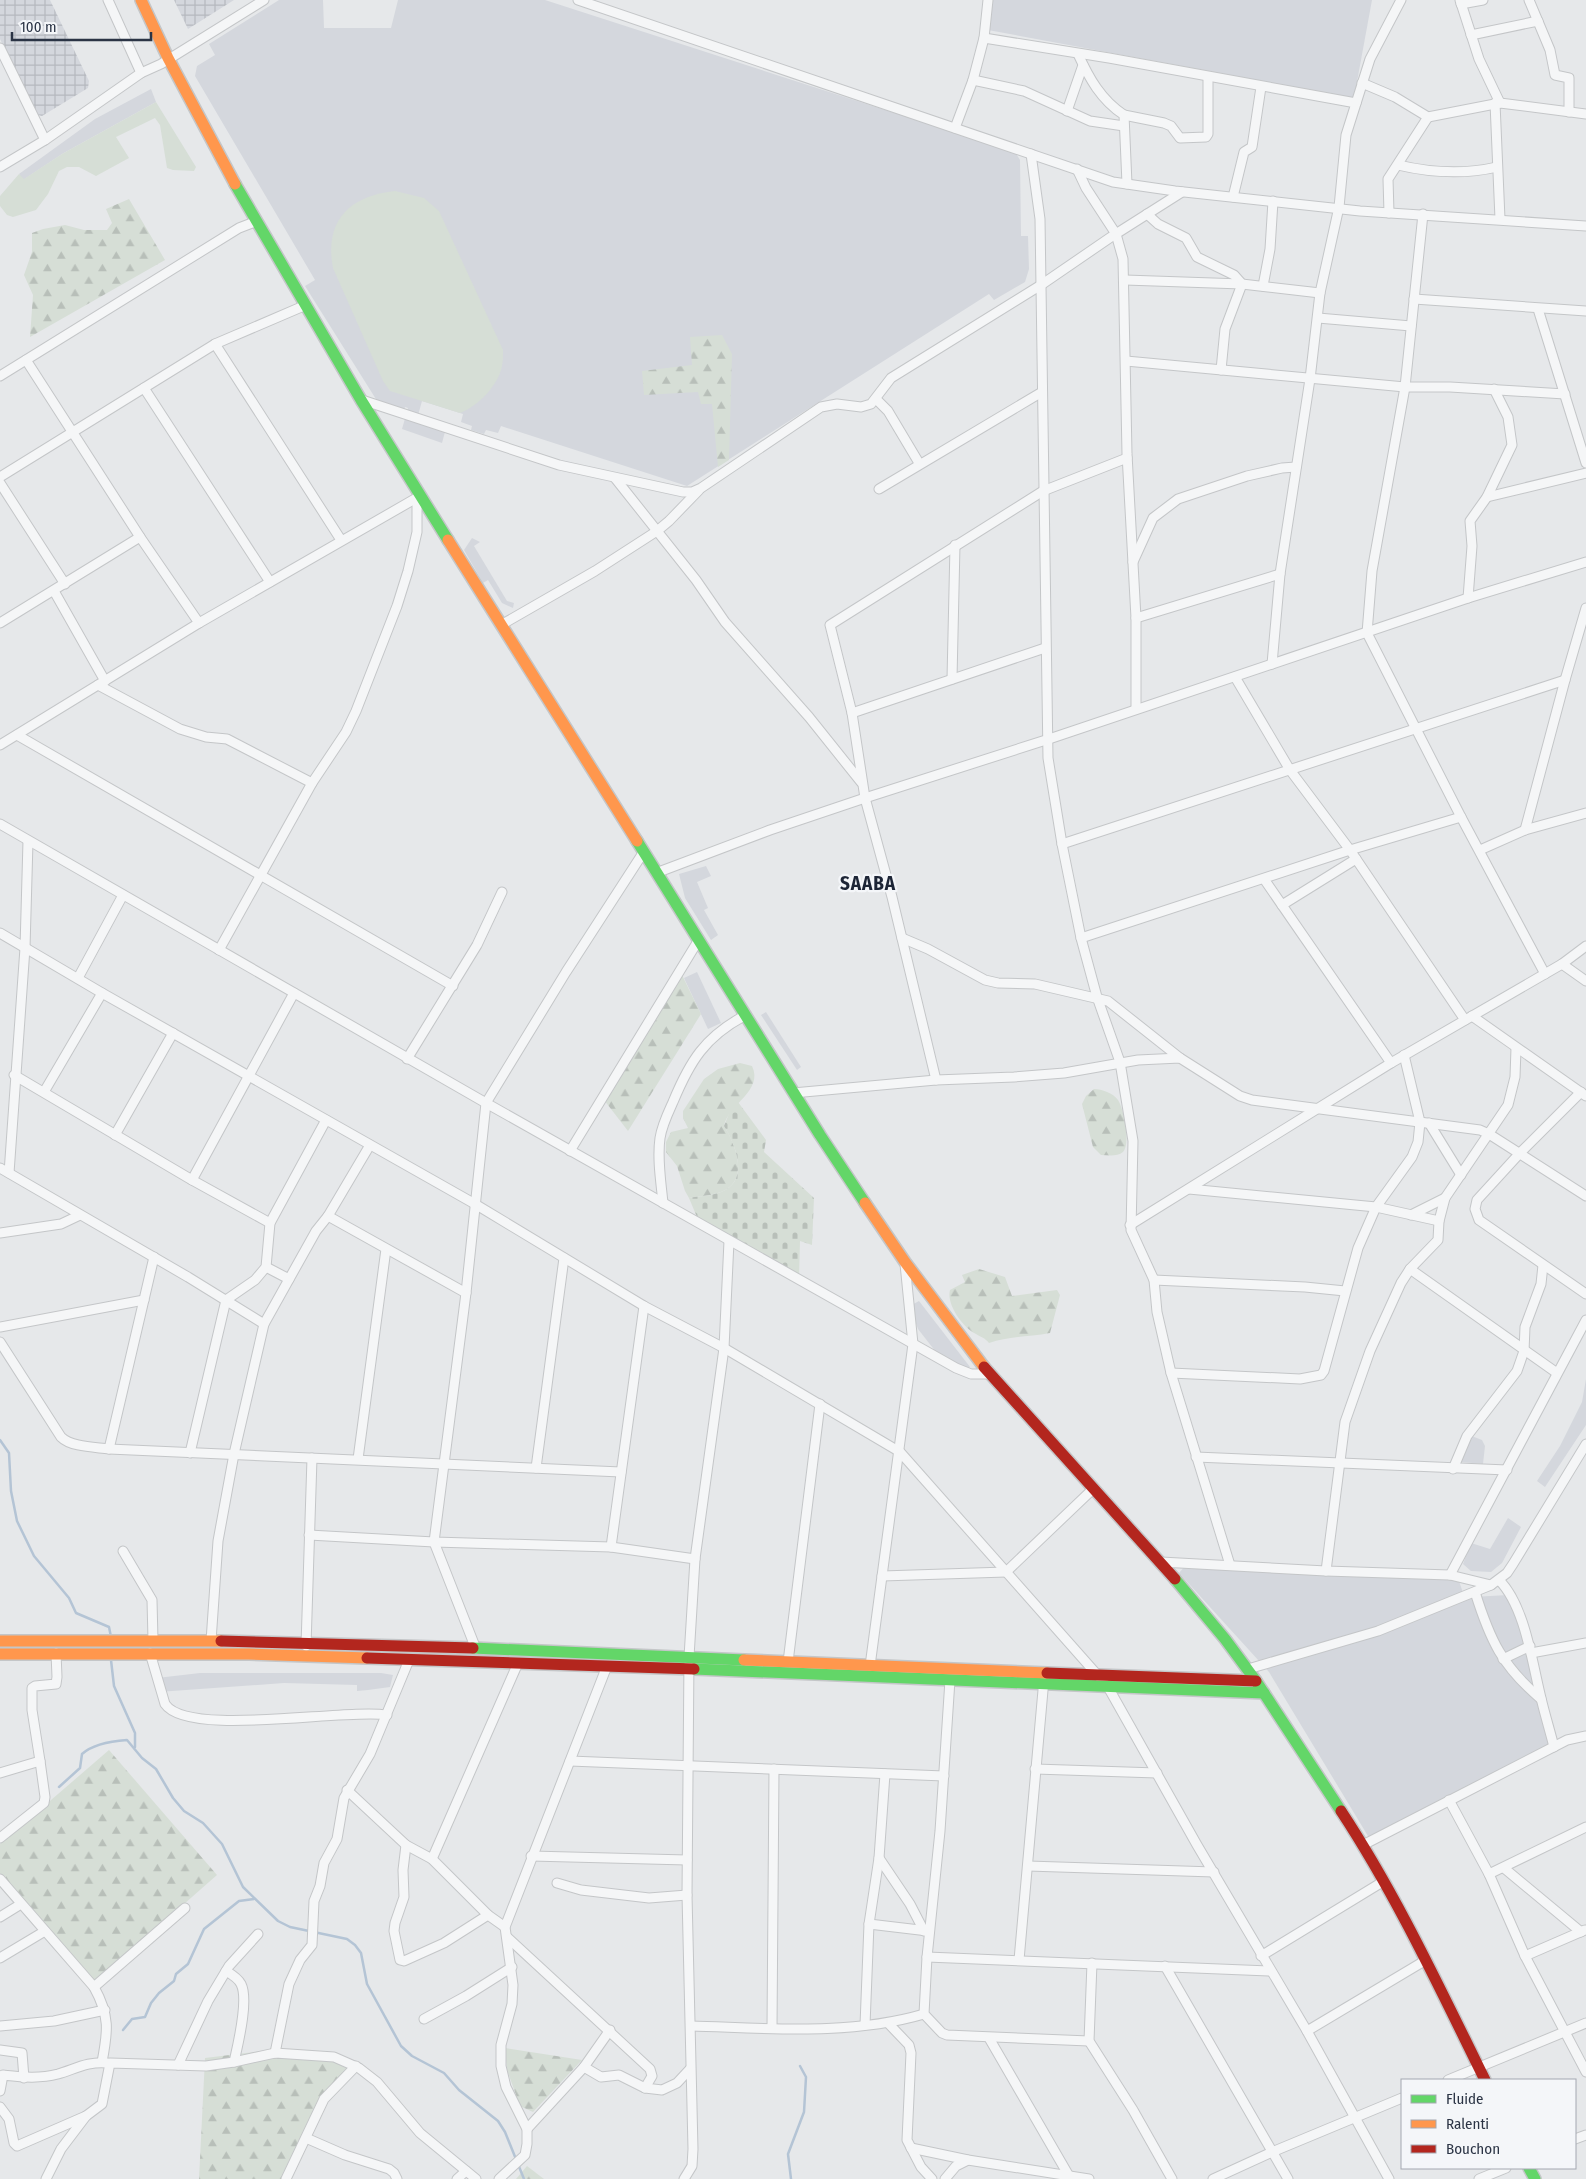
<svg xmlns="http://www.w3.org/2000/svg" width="1586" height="2179" viewBox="0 0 1586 2179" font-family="'Fira Sans Condensed',sans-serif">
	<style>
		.built { fill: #d4d7dd }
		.industrial { fill: url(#industrial-grid) }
		.grass { fill: #d6ded6 }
		.forest { fill: url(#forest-firs) }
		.cemetery { fill: url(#cemetery-stones) }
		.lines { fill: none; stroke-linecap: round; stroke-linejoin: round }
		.stream { stroke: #b4c4d5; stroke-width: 2.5 }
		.street-casing { stroke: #c4c6c8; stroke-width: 11 }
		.fast-casing { stroke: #c4c6c8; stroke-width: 14 }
		.slow-casing { stroke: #c4c6c8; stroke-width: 14 }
		.jam-casing { stroke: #c4c6c8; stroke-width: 14 }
		.street { stroke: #f5f6f7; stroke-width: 9 }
		.fast { stroke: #63d668; stroke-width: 11 }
		.slow { stroke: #ff974d; stroke-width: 11 }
		.jam { stroke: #b3261e; stroke-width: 11 }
		.labels { text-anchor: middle; stroke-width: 4.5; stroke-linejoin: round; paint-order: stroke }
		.district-label { font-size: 19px; font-weight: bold; letter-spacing: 1px; fill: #1d2536; stroke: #f4f6f9 }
	</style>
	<defs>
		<pattern id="industrial-grid" width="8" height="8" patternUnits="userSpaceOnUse" patternTransform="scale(1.25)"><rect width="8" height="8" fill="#d4d7dd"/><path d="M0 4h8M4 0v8" fill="none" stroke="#b6b9bf"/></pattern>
		<pattern id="forest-firs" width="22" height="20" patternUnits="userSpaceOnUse" patternTransform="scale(1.25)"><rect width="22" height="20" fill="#d6ded6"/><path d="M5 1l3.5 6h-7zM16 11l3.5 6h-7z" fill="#b8bfb9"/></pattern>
		<pattern id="cemetery-stones" width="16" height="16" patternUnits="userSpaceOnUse" patternTransform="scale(1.25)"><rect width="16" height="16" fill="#d6ded6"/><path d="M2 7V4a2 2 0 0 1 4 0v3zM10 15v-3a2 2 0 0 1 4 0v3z" fill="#b8bfb9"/></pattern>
	</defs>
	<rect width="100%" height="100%" fill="#e6e8ea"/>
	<g class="built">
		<path d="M279 0H323L324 28H391L398 0H545L1015 152 1020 160 1021 236H1028L1029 269 1025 282 994 300 989 294 687 486 501 426 498 433 486 430 484 434 471 430 472 426 461 422 463 414 422 401 417 419 446 428 442 443 402 429 408 408 405 407 404 411 379 404 305 286 315 280 195 76 197 66 215 55 209 44Z"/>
		<path d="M993 0H1372L1354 98 988 30Z"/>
		<path d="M151 89 156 102 62 154 23 180 19 174 95 119Z"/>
		<path d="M472 538 480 542 474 546 507 601 514 603 513 608 502 603 488 580 483 583 464 550Z"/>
		<path d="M706 866 711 876 697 882 708 908 704 910 718 935 711 940 685 898 679 874Z"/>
		<path d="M697 972 721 1023 708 1029 684 978Z"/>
		<path d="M766 1012 801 1067 797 1070 761 1015Z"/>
		<path d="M919 1301 970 1367 965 1371 936 1352 918 1329 910 1306Z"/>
		<path d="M1586 1379V1425L1545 1487 1537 1481 1560 1446 1582 1402Z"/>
		<path d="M1469 1435 1482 1440 1485 1446 1483 1464 1462 1462 1461 1456Z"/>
		<path d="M1508 1518 1521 1527 1502 1563 1491 1572 1471 1571 1463 1564 1471 1543 1490 1549Z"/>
		<path d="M1187 1564 1458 1578 1465 1599 1472 1597 1508 1595 1529 1654 1552 1745 1371 1841 1269 1672 1179 1573Z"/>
		<path d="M200 1673H381L393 1675 390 1687 368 1690 357 1691V1685L284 1683 158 1692 157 1678Z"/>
	</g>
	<g class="industrial">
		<path d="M0 0H50L89 81 88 88 42 116 38 115 0 39Z"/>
		<path d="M174 0H234L188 29Z"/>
	</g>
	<g class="grass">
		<path d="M156 102 196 167 194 171 173 170 167 168 160 125 155 118 116 137 129 158 96 176 79 167H67L59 171 48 194 36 210 13 217 7 215 0 206V196L19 174 24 179 62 154Z"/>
		<path d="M395 191 424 198 439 211 503 350C503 355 503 361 502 366 498 386 478 406 460 413L390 391 383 381 333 268C324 221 349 196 395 191Z"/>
	</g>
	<g class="forest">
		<path d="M129 199 165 260 30 337 33 295 24 275 32 252V233L43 229 65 225 84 230H107L112 223 106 209Z"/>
		<path d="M722 335 732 354 729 460 718 467 712 404H701L698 392 644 395 642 371 692 365 690 337Z"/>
		<path d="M682 975 701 1014 628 1131 604 1100Z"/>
		<path d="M740 1063 752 1066C764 1091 728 1104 724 1126 736 1145 750 1181 721 1192 711 1196 699 1196 689 1198L685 1191 677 1166 666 1152V1142L671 1132 688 1128 683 1118V1111L704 1079 718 1069Z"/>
		<path d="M1094 1089C1102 1089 1113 1093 1118 1100 1124 1109 1131 1144 1123 1152 1117 1157 1108 1155 1101 1155L1093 1147 1082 1104 1086 1096Z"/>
		<path d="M979 1269 1005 1277 1012 1296 1057 1290 1060 1295 1050 1333C1029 1337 1009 1336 989 1343 984 1337 982 1338 976 1334 963 1328 946 1304 950 1290L965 1282 962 1275Z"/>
		<path d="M109 1750 217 1875 93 1984 0 1877V1844Z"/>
		<path d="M505 2048 582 2060 533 2112 520 2106 507 2070Z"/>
		<path d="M262 2051 333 2058 352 2067 319 2100 284 2179H199L205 2058Z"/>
		<path d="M527 2166 544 2179H516Z"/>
	</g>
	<path class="cemetery" d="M738 1102 766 1140 764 1152 814 1198 812 1245 800 1241 799 1279 699 1222 689 1198C699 1196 712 1196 721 1192 750 1181 736 1145 724 1126L730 1111Z"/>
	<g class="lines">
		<g class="stream">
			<path d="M0 1440 9 1453 11 1491 17 1521 34 1556 69 1598 76 1613 109 1627 111 1637"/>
			<path d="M111 1660 114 1686 135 1733V1747"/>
			<path d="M59 1787 80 1768 82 1754C93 1744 113 1741 127 1740L142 1758 156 1769 173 1798 184 1811 203 1823 222 1844 243 1887 278 1921 290 1927 347 1939 355 1945 361 1953 367 1984 401 2046 412 2056 444 2073 459 2090 498 2121 505 2132 524 2179"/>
			<path d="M123 2030 132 2019 145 2017 151 2003 159 1993 174 1981 176 1974 188 1964 204 1929 239 1901 254 1899"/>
			<path d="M791 2179 788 2154 804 2112 806 2077 800 2066"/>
		</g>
		<defs>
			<g id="street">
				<path d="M108 0 141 73"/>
				<path d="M578 0 1113 182 1175 191 1360 211 1586 226"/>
				<path d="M1460 0 1479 59 1500 103"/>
				<path d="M1529 0 1550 50 1555 75 1569 78V112"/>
				<path d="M1461 4 1483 0"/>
				<path d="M1471 35 1538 21"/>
				<path d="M984 38 1109 58 1356 103"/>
				<path d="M0 48 45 140"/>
				<path d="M1078 54C1089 78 1101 100 1124 115L1127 184"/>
				<path d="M973 80 1024 91 1090 121 1124 126"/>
				<path d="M1362 83 1395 97 1428 117 1500 103 1586 114"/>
				<path d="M1495 103 1500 219"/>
				<path d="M1067 111 1083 65"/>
				<path d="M1124 115 1164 123 1171 126 1180 138 1206 137 1208 134V77"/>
				<path d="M955 128 973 80 984 38 988 0"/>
				<path d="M1031 154 1040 219 1048 758 1062 844 1081 938 1097 997 1120 1062 1133 1141 1131 1230 1154 1280 1157 1312 1171 1373 1230 1565"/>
				<path d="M1398 165C1432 173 1463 175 1497 167"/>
				<path d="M0 167 45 140 141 73 161 64 264 0"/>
				<path d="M1077 169 1086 188 1116 234 1123 259 1127 454 1136 618V709"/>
				<path d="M1233 197 1244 152 1252 147 1261 87"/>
				<path d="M1389 213 1388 179 1428 117"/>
				<path d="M1147 214 1158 224 1186 238 1197 257 1234 275 1242 284 1225 329 1221 370"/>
				<path d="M1423 214 1405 387 1372 571 1367 633 1461 817 1545 974"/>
				<path d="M1125 280 1242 284 1320 293"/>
				<path d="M1263 286 1270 249 1273 201"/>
				<path d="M1414 299 1586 311"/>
				<path d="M1538 309 1586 463"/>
				<path d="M1318 318 1411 326"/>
				<path d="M215 344 341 540"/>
				<path d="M26 360 140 537 199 623"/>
				<path d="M1126 361 1405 387H1450L1565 394"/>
				<path d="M0 376 239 228 252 223"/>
				<path d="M144 388 270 582"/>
				<path d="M876 399 888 411 919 463"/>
				<path d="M362 400 559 465 683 492H692L701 488 821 407 837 404 861 407 871 404 891 378 1041 285 1111 237 1182 192"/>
				<path d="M0 477 215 344 306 305"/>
				<path d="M615 478 696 580 725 622 809 717 861 782"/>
				<path d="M0 483 65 584"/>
				<path d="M879 489 1042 392"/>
				<path d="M1487 497 1586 473"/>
				<path d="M1133 562 1153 518 1178 499 1247 476 1282 468 1296 467"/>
				<path d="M54 591 105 681"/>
				<path d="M1468 598 1472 546 1470 521 1487 497 1512 445 1508 417 1494 389"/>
				<path d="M1136 618 1280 574"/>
				<path d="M0 623 140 537"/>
				<path d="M501 625 595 571 657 531 669 521 699 490"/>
				<path d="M1272 664 1280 574 1310 379 1320 293 1339 207 1346 135 1370 59 1401 0"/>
				<path d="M1235 677 1290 770 1350 850 1465 1020"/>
				<path d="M952 679 955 545"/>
				<path d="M98 685 180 729 206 737 227 739 312 783"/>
				<path d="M852 713 1045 648"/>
				<path d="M17 735 453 986"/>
				<path d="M0 745 199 623 420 496"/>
				<path d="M0 824 486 1103 956 1368 971 1374H990"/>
				<path d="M1525 830 1565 680 1586 608"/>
				<path d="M1062 844 1565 680"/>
				<path d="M1480 850 1525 830 1586 813"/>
				<path d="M656 873 770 830 865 798 1049 739 1468 598 1586 562"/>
				<path d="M1264 879 1391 1063"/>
				<path d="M1282 905 1356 859"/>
				<path d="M0 933 102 993 475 1204 644 1306 724 1348 900 1452 1108 1687 1197 1845 1307 2031 1389 2179"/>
				<path d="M902 938 928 949 985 980 998 983 1035 984 1108 1001 1180 1058"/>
				<path d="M1081 938 1350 850 1461 817"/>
				<path d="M219 950 312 783 346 732 356 711 397 606 408 571 417 532V498"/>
				<path d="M1562 964 1586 981"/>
				<path d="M78 978 123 895"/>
				<path d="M1472 1016 1586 1096"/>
				<path d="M407 1059 477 945 502 892"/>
				<path d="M14 1075 192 1180 270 1223"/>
				<path d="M936 1080 892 897 865 798 852 713 830 625 1043 491 1127 458"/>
				<path d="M44 1092 102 993"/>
				<path d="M1581 1092 1520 1153 1477 1200 1475 1209 1479 1220 1586 1294"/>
				<path d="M793 1093 936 1080 1014 1077 1064 1073 1138 1060 1180 1058 1240 1096 1252 1100 1480 1130 1489 1134 1586 1196"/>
				<path d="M1429 1123 1461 1175"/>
				<path d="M115 1135 173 1033"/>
				<path d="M570 1151 698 941"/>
				<path d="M0 1168 188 1277 264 1324"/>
				<path d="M9 1173 25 948 28 841"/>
				<path d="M192 1180 294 993"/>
				<path d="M1189 1189 1376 1207 1439 1221"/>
				<path d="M663 1203C661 1182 657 1159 660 1138 662 1125 668 1113 673 1102 690 1061 705 1037 744 1016"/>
				<path d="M1411 1215 1445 1198"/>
				<path d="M328 1216 466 1293"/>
				<path d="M1130 1225 1391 1063 1562 964 1586 946"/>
				<path d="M0 1233 61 1224 80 1215"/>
				<path d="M266 1267 289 1279"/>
				<path d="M1410 1269 1557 1373"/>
				<path d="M1154 1280 1305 1287 1345 1291"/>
				<path d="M0 1327 144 1300"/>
				<path d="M0 1342 61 1437C71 1447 94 1447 109 1449L621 1472"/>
				<path d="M1171 1373 1300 1379 1321 1375 1324 1371 1358 1248 1376 1207 1412 1157 1418 1142 1420 1122 1404 1055"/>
				<path d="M109 1449 154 1257"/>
				<path d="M190 1453 226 1300 255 1280 266 1267 270 1223 326 1120"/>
				<path d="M1196 1457 1507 1470"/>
				<path d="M358 1459 386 1249"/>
				<path d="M536 1468 564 1258"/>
				<path d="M1453 1469 1467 1436 1517 1371 1524 1351 1525 1327 1541 1284 1543 1265"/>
				<path d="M309 1535 434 1542 611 1547 695 1559"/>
				<path d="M611 1547 644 1306"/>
				<path d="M123 1551 152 1600 153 1640"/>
				<path d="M1161 1562 1326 1571 1450 1575 1491 1585"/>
				<path d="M1326 1571 1345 1422 1370 1351 1401 1283 1410 1269 1438 1240 1439 1221 1445 1198 1508 1105 1515 1077 1516 1048"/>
				<path d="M1450 1575 1586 1320"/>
				<path d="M882 1576 1006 1572 1094 1488"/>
				<path d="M1499 1580C1525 1606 1532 1662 1541 1698 1545 1715 1550 1731 1554 1747"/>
				<path d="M1475 1592C1490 1640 1502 1666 1541 1699"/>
				<path d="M211 1641 218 1541 234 1454 264 1324 316 1231 328 1216 370 1145"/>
				<path d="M306 1646 312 1458"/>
				<path d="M476 1649 434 1542 466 1293 486 1103 566 972 643 853"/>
				<path d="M150 1653 165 1704C188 1738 345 1708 387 1715"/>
				<path d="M1531 1653 1586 1643"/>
				<path d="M1503 1659 1530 1646"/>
				<path d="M788 1662 820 1404"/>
				<path d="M870 1666 913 1344 905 1264"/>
				<path d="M1248 1669 1378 1631 1491 1585 1507 1573 1513 1564 1586 1444"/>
				<path d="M950 1680 940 1831 927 1957 924 2014 942 2033 947 2035 1089 2041"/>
				<path d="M570 1761 944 1776"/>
				<path d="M1035 1769 1157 1773"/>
				<path d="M0 1773 40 1761 32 1710V1688L35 1686 56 1684 57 1677 56 1653"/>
				<path d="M347 1790 406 1845 432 1859 488 1915 505 1927"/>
				<path d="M1449 1800 1489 1874 1525 1956 1586 2072"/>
				<path d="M0 1838 44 1803 45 1797 40 1761"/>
				<path d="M406 1845 403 1870 404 1897 395 1923 394 1931 400 1960 404 1961 444 1943 488 1915"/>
				<path d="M1363 1845 1567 1740 1586 1736"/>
				<path d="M531 1856 687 1860"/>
				<path d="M879 1858 910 1904 924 1931"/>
				<path d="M432 1859 518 1663"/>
				<path d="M1028 1866 1214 1872"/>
				<path d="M1504 1868 1581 1932"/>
				<path d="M1489 1874 1586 1827"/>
				<path d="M0 1879 94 1987C110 2016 108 2031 102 2062"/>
				<path d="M557 1883 581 1890 649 1898 687 1895"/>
				<path d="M0 1917 21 1904"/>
				<path d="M869 1924 928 1931"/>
				<path d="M507 1937 650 2069 652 2076 645 2088"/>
				<path d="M1261 1956 1384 1881"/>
				<path d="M1525 1956 1585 1930"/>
				<path d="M927 1957 1269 1971"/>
				<path d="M0 1958 45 1931"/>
				<path d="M1019 1960 1044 1679"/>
				<path d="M1092 1963 1089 2041 1133 2110 1172 2179"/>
				<path d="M1165 1966 1288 2179"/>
				<path d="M226 1971C231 1974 238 1978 241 1984 249 2000 238 2044 234 2062"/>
				<path d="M94 1987 185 1908"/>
				<path d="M424 2019 466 1996 512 1967"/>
				<path d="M888 2023 909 2045 911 2053 907 2140 921 2167 932 2179"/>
				<path d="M865 2025 869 1924 879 1858 885 1774"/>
				<path d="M0 2026 54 2021 105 2010"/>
				<path d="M691 2026C767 2028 849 2036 924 2014"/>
				<path d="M772 2028 774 1769"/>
				<path d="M1307 2031 1426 1960"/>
				<path d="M989 2038 1069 2176"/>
				<path d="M0 2050 22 2053 24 2078"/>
				<path d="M275 2053 289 1984 300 1960 312 1945 314 1901 320 1886 324 1863 337 1839 344 1798 370 1754 409 1660"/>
				<path d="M178 2065 208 2001 229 1966 258 1934"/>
				<path d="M584 2067 601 2077 619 2075 645 2088 662 2090 677 2083 690 2069"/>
				<path d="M1448 2080 1586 2023"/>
				<path d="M0 2091 3 2075C22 2077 39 2079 58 2074 75 2069 89 2061 107 2063"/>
				<path d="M0 2107 9 2119 14 2143 17 2146 86 2116"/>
				<path d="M527 2129 584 2067 610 2030"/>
				<path d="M306 2138 345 2155 389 2169 394 2173 397 2179"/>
				<path d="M1575 2139 1586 2135"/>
				<path d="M911 2148 968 2160 1089 2179"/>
				<path d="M46 2179 61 2149 86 2116 102 2104 110 2063 206 2066 234 2062 275 2053 334 2057 359 2068 377 2082 420 2133 476 2179"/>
				<path d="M286 2179 324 2099 356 2066"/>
				<path d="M457 2179 466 2171"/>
				<path d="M499 2179 525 2155 527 2144V2129L506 2087 501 2066V2045L512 2004 513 1985 505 1927 607 1666"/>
				<path d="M684 2179 692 2166 693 2149 687 1895 689 1657 695 1559 724 1348 729 1241"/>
				<path d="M945 2179 956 2166 968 2160"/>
				<path d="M1213 2179 1272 2152 1402 2098"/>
				<path d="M1479 2179 1506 2168"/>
			</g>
			<g id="fast">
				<path d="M235 184 361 400 448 540"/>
				<path d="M637 841 820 1135 865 1203"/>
				<path d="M1175 1579 1225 1639 1256 1681 1341 1811"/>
				<path d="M473 1648 744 1660"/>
				<path d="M694 1669 1264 1693"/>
				<path d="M1529 2168 1535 2179"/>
			</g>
			<g id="slow">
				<path d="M141 0 168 58 235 184"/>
				<path d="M448 540 637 841"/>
				<path d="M865 1203 905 1262 984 1367"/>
				<path d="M0 1641H221"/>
				<path d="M0 1654H249L367 1658"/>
				<path d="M744 1660 1047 1673"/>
			</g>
			<g id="jam">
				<path d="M984 1367 1175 1579"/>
				<path d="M221 1641 473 1648"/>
				<path d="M367 1658 694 1669"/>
				<path d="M1047 1673 1256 1681"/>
				<path d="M1341 1811C1397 1896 1440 1989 1485 2080"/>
			</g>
		</defs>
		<use href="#street" class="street-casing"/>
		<use href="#fast" class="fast-casing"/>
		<use href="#slow" class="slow-casing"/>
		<use href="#jam" class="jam-casing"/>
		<use href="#street" class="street"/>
		<use href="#fast" class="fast"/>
		<use href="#slow" class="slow"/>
		<use href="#jam" class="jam"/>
	</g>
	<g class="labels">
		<g class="district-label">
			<text x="868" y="890">SAABA</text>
		</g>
	</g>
	<rect x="1401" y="2079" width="175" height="90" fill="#f4f6f9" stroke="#a4a8b1"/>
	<rect x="1411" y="2095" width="25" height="8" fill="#63d668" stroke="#a4a8b1"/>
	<text x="1446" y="2104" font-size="15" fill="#2b3445">Fluide</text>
	<rect x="1411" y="2120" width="25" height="8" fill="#ff974d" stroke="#a4a8b1"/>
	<text x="1446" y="2129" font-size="15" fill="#2b3445">Ralenti</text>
	<rect x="1411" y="2145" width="25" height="8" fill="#b3261e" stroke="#a4a8b1"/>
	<text x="1446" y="2154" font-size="15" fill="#2b3445">Bouchon</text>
	<path d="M12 32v8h139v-8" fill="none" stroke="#2b3445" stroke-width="2.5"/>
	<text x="20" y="32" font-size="15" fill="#2b3445" stroke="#f4f6f9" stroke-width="4" paint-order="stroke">100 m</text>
</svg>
